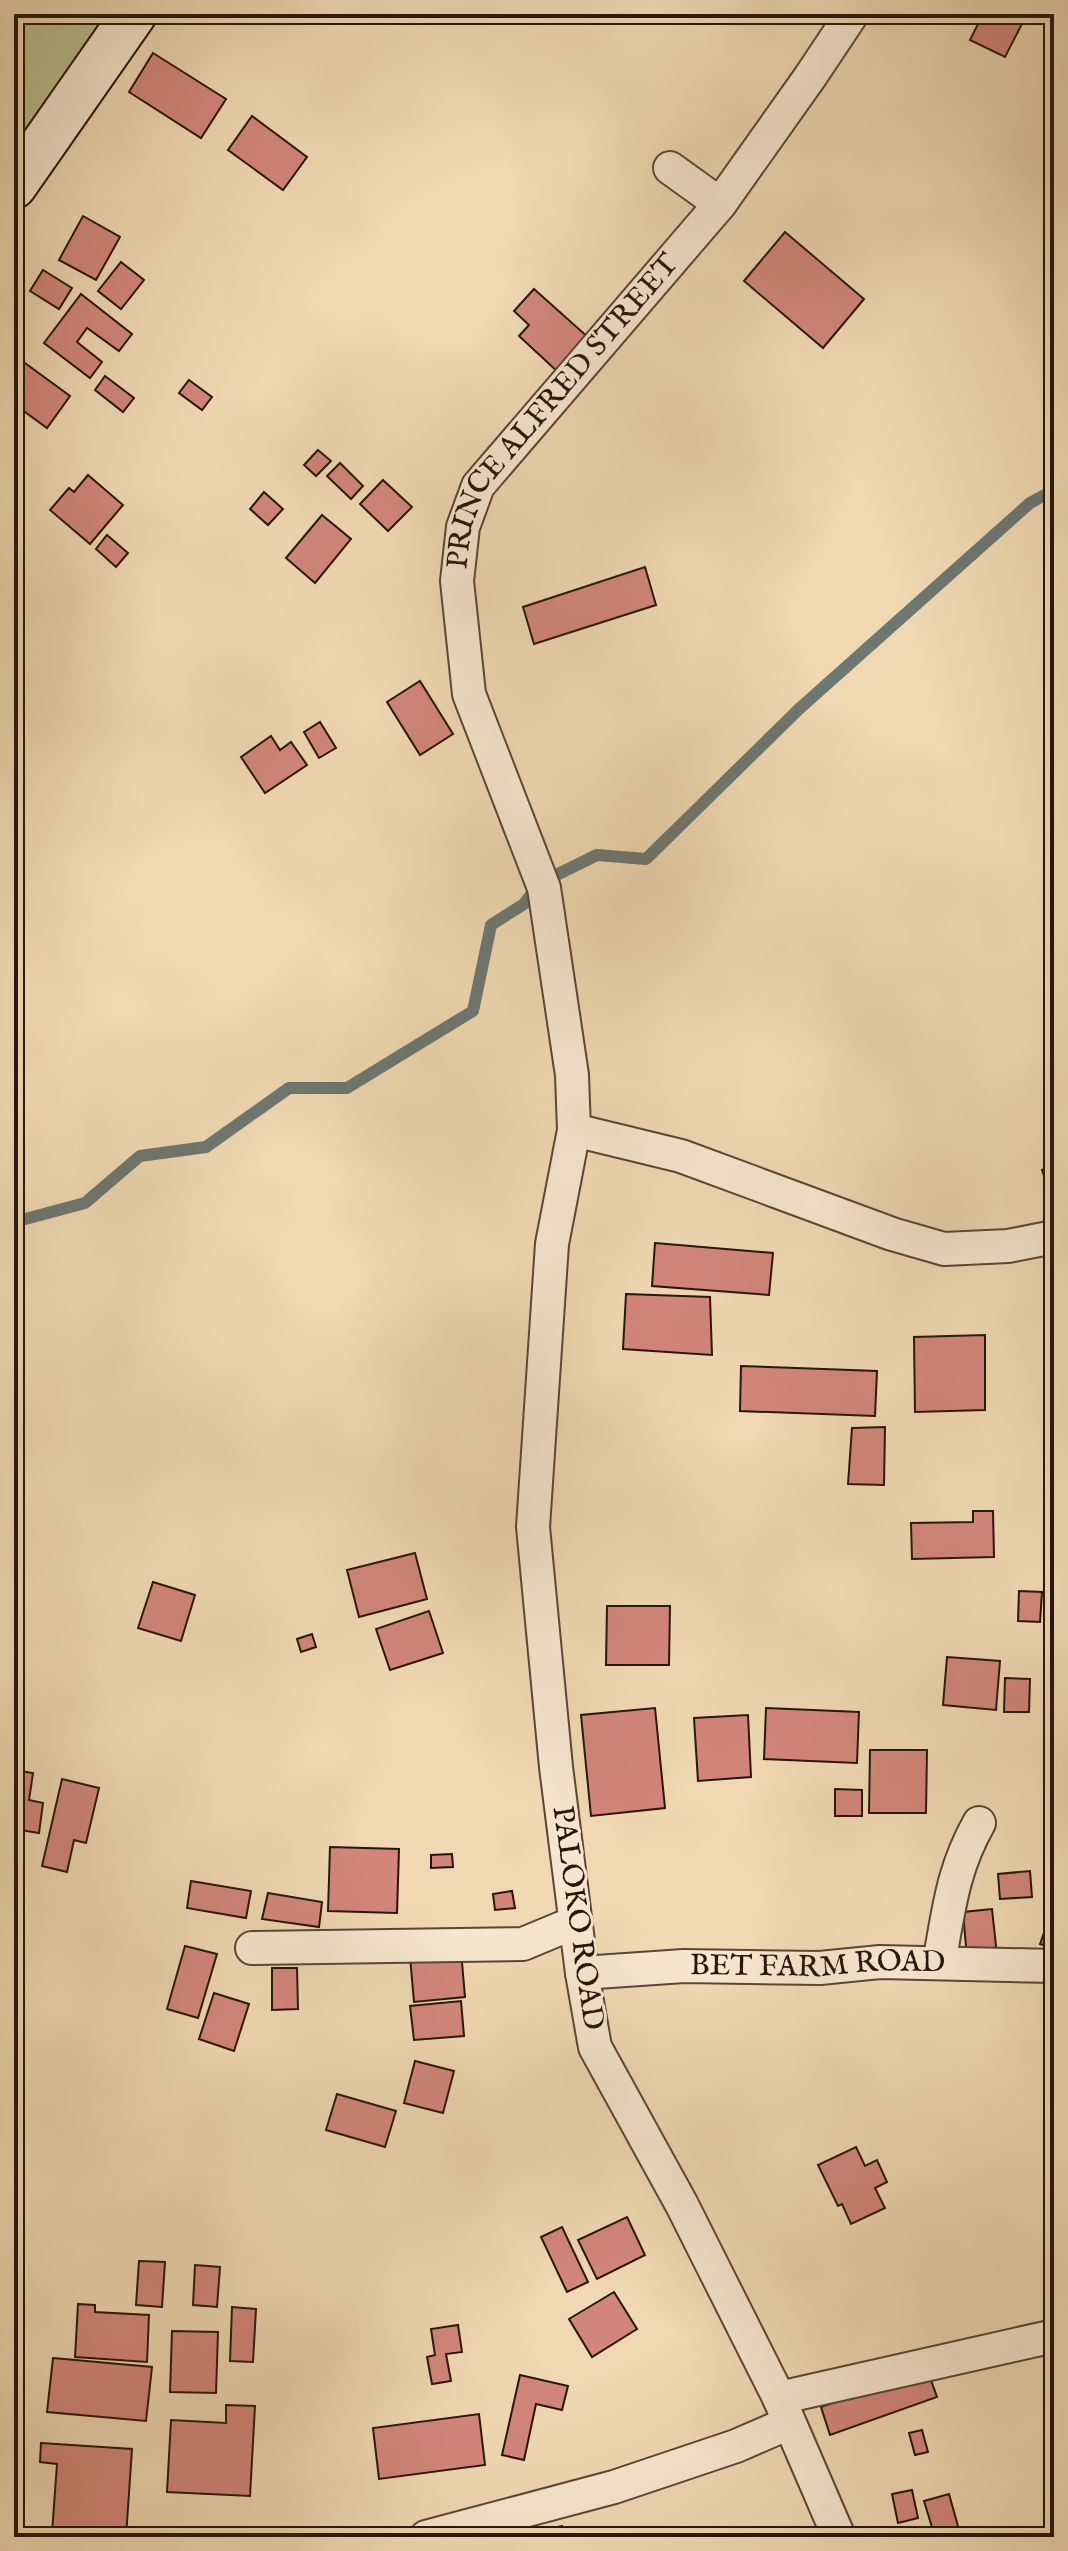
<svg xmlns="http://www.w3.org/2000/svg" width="1068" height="2551" font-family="'IM FELL English',serif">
  <rect width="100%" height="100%" fill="#efd8b2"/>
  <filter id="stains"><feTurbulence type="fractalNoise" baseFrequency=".0025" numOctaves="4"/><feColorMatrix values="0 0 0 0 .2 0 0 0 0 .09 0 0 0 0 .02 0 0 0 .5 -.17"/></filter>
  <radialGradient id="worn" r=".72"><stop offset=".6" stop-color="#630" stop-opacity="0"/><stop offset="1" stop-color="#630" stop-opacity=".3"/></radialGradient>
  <polygon fill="#b9bf8d" stroke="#706a4d" stroke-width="2" points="14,14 137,14 14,185"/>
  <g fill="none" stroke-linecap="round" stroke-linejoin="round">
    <polyline stroke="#6e7771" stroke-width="12" points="14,1222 85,1203 140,1156 206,1147 289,1088 347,1088 473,1011 491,925 524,904 540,883 597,855 646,859 799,709 1030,503 1054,490"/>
  </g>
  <g fill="#d2867a" stroke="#28160d" stroke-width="2">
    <polygon points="983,14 1027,14 1005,57 970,40"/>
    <polygon points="153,53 226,99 201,138 129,92"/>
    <polygon points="252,116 307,157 283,190 228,150"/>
    <polygon points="83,216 120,237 96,280 59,260"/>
    <polygon points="785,232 864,299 823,348 744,281"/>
    <polygon points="121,262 144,280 121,309 98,291"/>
    <polygon points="43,270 72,288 59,309 30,291"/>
    <polygon points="534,289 590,339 559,373 519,336 529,325 514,311"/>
    <polygon points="81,294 132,334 119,351 87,328 77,342 102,362 90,378 44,343"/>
    <polygon points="14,355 70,396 47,428 14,404"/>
    <polygon points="105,376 134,398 123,412 95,390"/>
    <polygon points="189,380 212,397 202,410 179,393"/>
    <polygon points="318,450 331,461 316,476 304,465"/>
    <polygon points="340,463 363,486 351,499 327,476"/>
    <polygon points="88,475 123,505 90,544 50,510 69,488 74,492"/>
    <polygon points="383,480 412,507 388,531 360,504"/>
    <polygon points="264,492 283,509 268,525 250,509"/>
    <polygon points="322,515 351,539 315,583 286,558"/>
    <polygon points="107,535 128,553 116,567 96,549"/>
    <polygon points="645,567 656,605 534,644 523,607"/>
    <polygon points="420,681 453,734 420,755 387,702"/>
    <polygon points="320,722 336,748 319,758 304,732"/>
    <polygon points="271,736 280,750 291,742 307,765 265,793 241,757"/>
    <polygon points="14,862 24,874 14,882"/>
    <polygon points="1054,1166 1054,1200 1052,1200 1042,1170"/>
    <polygon points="655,1243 773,1253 769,1295 652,1286"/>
    <polygon points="626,1294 710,1297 712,1355 623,1349"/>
    <polygon points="985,1335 985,1410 915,1412 914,1337"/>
    <polygon points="1047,1349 1054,1349 1054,1406 1051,1406"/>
    <polygon points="741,1366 877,1371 875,1416 740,1411"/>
    <polygon points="885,1427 884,1485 848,1484 852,1428"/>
    <polygon points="973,1511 993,1511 994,1557 912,1559 911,1523 973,1522"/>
    <polygon points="415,1553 427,1599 359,1617 347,1570"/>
    <polygon points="153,1582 195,1595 181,1641 138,1628"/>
    <polygon points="1019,1591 1042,1592 1040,1622 1018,1621"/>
    <polygon points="607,1606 670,1606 669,1665 606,1665"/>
    <polygon points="429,1611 443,1653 390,1670 376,1629"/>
    <polygon points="312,1634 316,1647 301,1652 297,1639"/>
    <polygon points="947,1657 1000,1661 996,1710 943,1705"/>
    <polygon points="1005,1678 1030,1679 1029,1712 1004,1712"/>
    <polygon points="655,1708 665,1808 591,1816 581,1715"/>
    <polygon points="766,1708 859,1712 857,1763 764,1759"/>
    <polygon points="748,1715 751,1777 698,1781 694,1718"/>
    <polygon points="870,1750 927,1750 926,1813 869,1813"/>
    <polygon points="14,1770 33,1773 29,1800 43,1803 39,1833 14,1829"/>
    <polygon points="62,1779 99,1788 86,1843 74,1840 67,1872 42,1866"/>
    <polygon points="835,1789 862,1790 862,1816 835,1816"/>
    <polygon points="330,1847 399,1849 397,1913 328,1911"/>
    <polygon points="452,1854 453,1867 431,1868 431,1855"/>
    <polygon points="1030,1871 1032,1897 1000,1899 998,1874"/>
    <polygon points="191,1881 251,1891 246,1918 187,1908"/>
    <polygon points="512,1891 515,1908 495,1910 493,1894"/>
    <polygon points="268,1893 322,1902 319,1927 262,1919"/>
    <polygon points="1054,1905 1054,1948 1040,1944"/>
    <polygon points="992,1909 997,1955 967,1958 963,1912"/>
    <polygon points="185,1946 217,1954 198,2018 167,2009"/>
    <polygon points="461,1951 465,1997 414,2002 410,1957"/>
    <polygon points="272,1968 297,1968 298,2009 272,2010"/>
    <polygon points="214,1993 249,2004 234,2051 199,2039"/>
    <polygon points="461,2001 464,2036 414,2040 410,2006"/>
    <polygon points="415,2061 454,2071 443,2113 404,2103"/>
    <polygon points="337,2094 396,2111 385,2147 326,2130"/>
    <polygon points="856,2147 865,2166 877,2160 887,2182 875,2188 885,2208 851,2224 842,2204 838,2206 818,2165"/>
    <polygon points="627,2217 645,2255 597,2279 578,2240"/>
    <polygon points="562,2227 588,2282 567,2292 541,2237"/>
    <polygon points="139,2261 165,2262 162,2307 136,2305"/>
    <polygon points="195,2265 220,2267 217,2307 193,2305"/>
    <polygon points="614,2292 637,2329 592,2357 569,2319"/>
    <polygon points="14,2303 17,2303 16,2330 14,2330"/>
    <polygon points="78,2304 95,2305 95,2312 149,2315 147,2362 75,2357"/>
    <polygon points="232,2307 256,2309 253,2362 230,2361"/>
    <polygon points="458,2325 462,2352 446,2354 451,2381 432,2384 427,2357 435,2355 431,2329"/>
    <polygon points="172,2331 218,2332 216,2393 170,2392"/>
    <polygon points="53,2358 152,2367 146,2421 47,2412"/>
    <polygon points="927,2369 937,2397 830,2435 821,2407"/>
    <polygon points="520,2375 568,2386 562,2410 536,2404 524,2460 502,2455"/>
    <polygon points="226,2405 255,2406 250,2496 167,2492 171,2420 226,2423"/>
    <polygon points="479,2414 485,2465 379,2479 373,2428"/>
    <polygon points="922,2430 928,2452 915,2455 909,2433"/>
    <polygon points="41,2443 132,2449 126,2537 52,2533 57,2464 40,2462"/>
    <polygon points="912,2490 918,2518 898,2523 892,2494"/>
    <polygon points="949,2494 961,2537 935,2537 924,2501"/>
    <polygon points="562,2526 565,2537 520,2537"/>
  </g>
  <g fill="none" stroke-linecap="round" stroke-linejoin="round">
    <defs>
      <g id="street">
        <polyline points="670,168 720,204"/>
        <polyline points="574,1130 681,1156 892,1234 944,1249 1008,1246 1054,1237"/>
        <polyline points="252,1948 523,1944 576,1922"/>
        <path d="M939 1963C949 1910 952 1871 979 1823"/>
        <path id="s1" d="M582 1973 684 1966 820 1968 880 1962 1054 1966"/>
        <polyline points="779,2398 1054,2336"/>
        <polyline points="426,2537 614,2487 736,2446 789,2423"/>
        <path id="s2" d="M839 2537 779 2398 682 2205 595 2047 582 1973 556 1767 533 1527 552 1244 574 1130 572 1075 544 888 469 694 457 581 463 527 478 486 720 204 810 77 852 14"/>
      </g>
      <polyline id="secondary" points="14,186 134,14"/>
    </defs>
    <use href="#street" stroke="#5a4636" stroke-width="36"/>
    <use href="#secondary" stroke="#28160d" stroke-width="48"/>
    <use href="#street" stroke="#f5e6cd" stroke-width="32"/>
    <use href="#secondary" stroke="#f5e6cd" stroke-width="44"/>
  </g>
  <g text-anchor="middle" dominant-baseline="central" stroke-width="6" stroke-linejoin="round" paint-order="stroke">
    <g font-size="30" fill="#28160d" stroke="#f5e6cd">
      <text stroke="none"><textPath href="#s2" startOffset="2242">PRINCE ALFRED STREET</textPath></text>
      <text transform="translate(577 1918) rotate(82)">PALOKO ROAD</text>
      <text stroke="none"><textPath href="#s1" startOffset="236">BET FARM ROAD</textPath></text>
    </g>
  </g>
  <rect width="1068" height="2551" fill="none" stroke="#efd8b2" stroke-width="48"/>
  <rect x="16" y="16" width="1036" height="2519" fill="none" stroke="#28160d" stroke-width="4"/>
  <rect x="24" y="24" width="1020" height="2503" fill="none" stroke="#28160d" stroke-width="2"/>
  <rect width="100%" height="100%" filter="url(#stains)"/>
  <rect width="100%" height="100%" fill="url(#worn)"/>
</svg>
